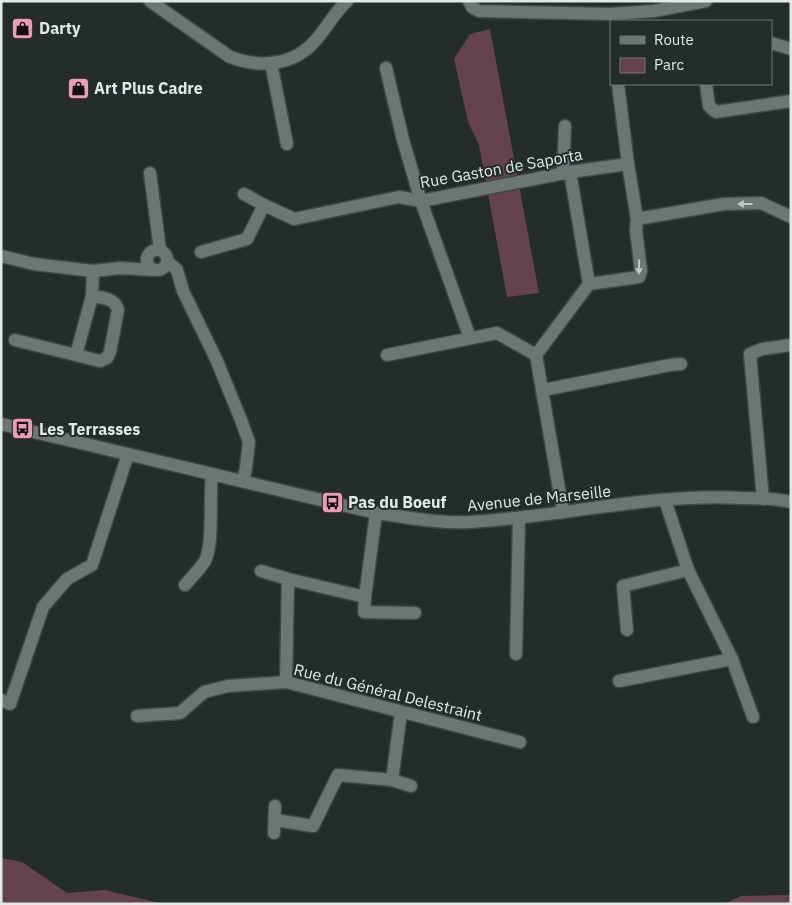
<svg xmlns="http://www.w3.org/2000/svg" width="792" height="905" font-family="'IBM Plex Sans',sans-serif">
  <rect width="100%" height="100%" fill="#242c2c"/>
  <g fill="#64434d">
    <polygon points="490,29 539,293 507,297 479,145 468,122 454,59 470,34"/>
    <polygon points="1,858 22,862 67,893 105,890 164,904 1,904"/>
    <polygon points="791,895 791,904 724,904 741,896"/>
  </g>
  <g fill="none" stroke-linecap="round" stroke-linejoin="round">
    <defs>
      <g id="street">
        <path d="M150 1 230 57C260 68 293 66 315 41 327 28 334 13 347 1"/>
        <polyline points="469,1 472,7 479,11 610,14 654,11 706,1"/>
        <polyline points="771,43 791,49"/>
        <polyline points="271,63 287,144"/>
        <polyline points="386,68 403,140 421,201 470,338"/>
        <polyline points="706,84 709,106 716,112 791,101"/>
        <polyline points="150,173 160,250"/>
        <polyline points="563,174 565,126"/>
        <polyline points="244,194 264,205"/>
        <polyline points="637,219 724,204 761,203 791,217"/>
        <circle cx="157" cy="260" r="10"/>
        <polyline points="201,252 247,239 264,205 294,219 399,197 421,201 570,172 628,164"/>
        <polyline points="1,256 34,264 93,271 120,268 153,270"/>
        <polyline points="167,261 177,270 183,291 217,361 241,420 249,442 246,468 243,481"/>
        <polyline points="589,284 639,277 641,271 636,230 637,219 628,164 618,84"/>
        <polyline points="92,296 93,271"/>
        <path d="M15 340 100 361 107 358 110 352 118 310C115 298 103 298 92 296L76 355"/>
        <polyline points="387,355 497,333 536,355 589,284 570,172"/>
        <polyline points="536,355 563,512"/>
        <polyline points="543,390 670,365 681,364"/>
        <polyline points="763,499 750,354 762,349 791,345"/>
        <polyline points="665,500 688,570 732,659 753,717"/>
        <polyline points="261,571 288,579"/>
        <path d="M185 585C191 578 200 569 205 561 214 543 209 497 212 474"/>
        <polyline points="365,597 364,612 415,613"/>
        <polyline points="627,630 623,586 688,570"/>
        <polyline points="516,654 519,518"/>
        <polyline points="619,681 732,659"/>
        <polyline points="286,682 288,579 365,597 376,513"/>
        <polyline points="1,700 10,704 43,607 67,579 92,565 128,454"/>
        <polyline points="137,716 180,713 204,692 228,686 286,682 520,742"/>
        <polyline points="392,780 411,786"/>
        <polyline points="275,820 313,826 338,775 392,780 401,712"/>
        <polyline points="274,833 275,806"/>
      </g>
      <path id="secondary" d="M1 424 376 513C407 517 439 524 470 522 561 517 651 493 742 498 758 498 775 498 791 502"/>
    </defs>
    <use href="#street" stroke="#404847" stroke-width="15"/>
    <use href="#secondary" stroke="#404847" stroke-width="15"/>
    <use href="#street" stroke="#6c7675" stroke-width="12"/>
    <use href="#secondary" stroke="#6c7675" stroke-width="12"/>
  </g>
  <defs><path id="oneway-solid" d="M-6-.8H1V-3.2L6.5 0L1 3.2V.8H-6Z" transform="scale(1.25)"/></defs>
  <g fill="#bfc6c5">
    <use href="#oneway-solid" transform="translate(745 204) rotate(180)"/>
    <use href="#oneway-solid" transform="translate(639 267) rotate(91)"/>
  </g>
  <defs>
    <symbol id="shop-square" viewBox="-11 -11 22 22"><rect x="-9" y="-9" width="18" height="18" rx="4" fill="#f09ab5" stroke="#242c2c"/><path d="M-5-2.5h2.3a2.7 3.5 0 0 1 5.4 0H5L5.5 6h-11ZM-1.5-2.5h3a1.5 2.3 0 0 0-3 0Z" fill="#111"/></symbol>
    <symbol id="bus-square" viewBox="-11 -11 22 22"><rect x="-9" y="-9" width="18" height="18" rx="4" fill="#f09ab5" stroke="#242c2c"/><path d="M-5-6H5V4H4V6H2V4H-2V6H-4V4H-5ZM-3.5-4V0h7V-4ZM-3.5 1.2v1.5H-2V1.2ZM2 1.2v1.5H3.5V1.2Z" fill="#111"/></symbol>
  </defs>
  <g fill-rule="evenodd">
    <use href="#shop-square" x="10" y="16" width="25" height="25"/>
    <use href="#shop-square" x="66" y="76" width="25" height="25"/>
    <use href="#bus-square" x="10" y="416" width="25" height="25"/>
    <use href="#bus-square" x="320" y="490" width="25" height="25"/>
  </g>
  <g text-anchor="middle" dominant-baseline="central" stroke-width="4" stroke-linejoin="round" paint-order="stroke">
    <g font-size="16" font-weight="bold" fill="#e2e8e7" stroke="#242c2c" text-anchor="start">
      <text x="39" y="28">Darty</text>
      <text x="94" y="88">Art Plus Cadre</text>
      <text x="39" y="429">Les Terrasses</text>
      <text x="348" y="502">Pas du Boeuf</text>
    </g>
    <g font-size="16" fill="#e2e8e7" stroke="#242c2c">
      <text transform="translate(501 168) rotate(-10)">Rue Gaston de Saporta</text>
      <text transform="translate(539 498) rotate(-6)">Avenue de Marseille</text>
      <text transform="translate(388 692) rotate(14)">Rue du Général Delestraint</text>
    </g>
  </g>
  <rect width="792" height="905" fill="none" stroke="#e2e8e7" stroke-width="5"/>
  <rect x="610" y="20" width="162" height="65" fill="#242c2c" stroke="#707777"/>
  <rect x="620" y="36" width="25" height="8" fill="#6c7675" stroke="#707777"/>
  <text x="654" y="45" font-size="15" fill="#e2e8e7">Route</text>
  <rect x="620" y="58" width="25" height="15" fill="#64434d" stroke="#707777"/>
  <text x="654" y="70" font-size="15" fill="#e2e8e7">Parc</text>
</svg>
